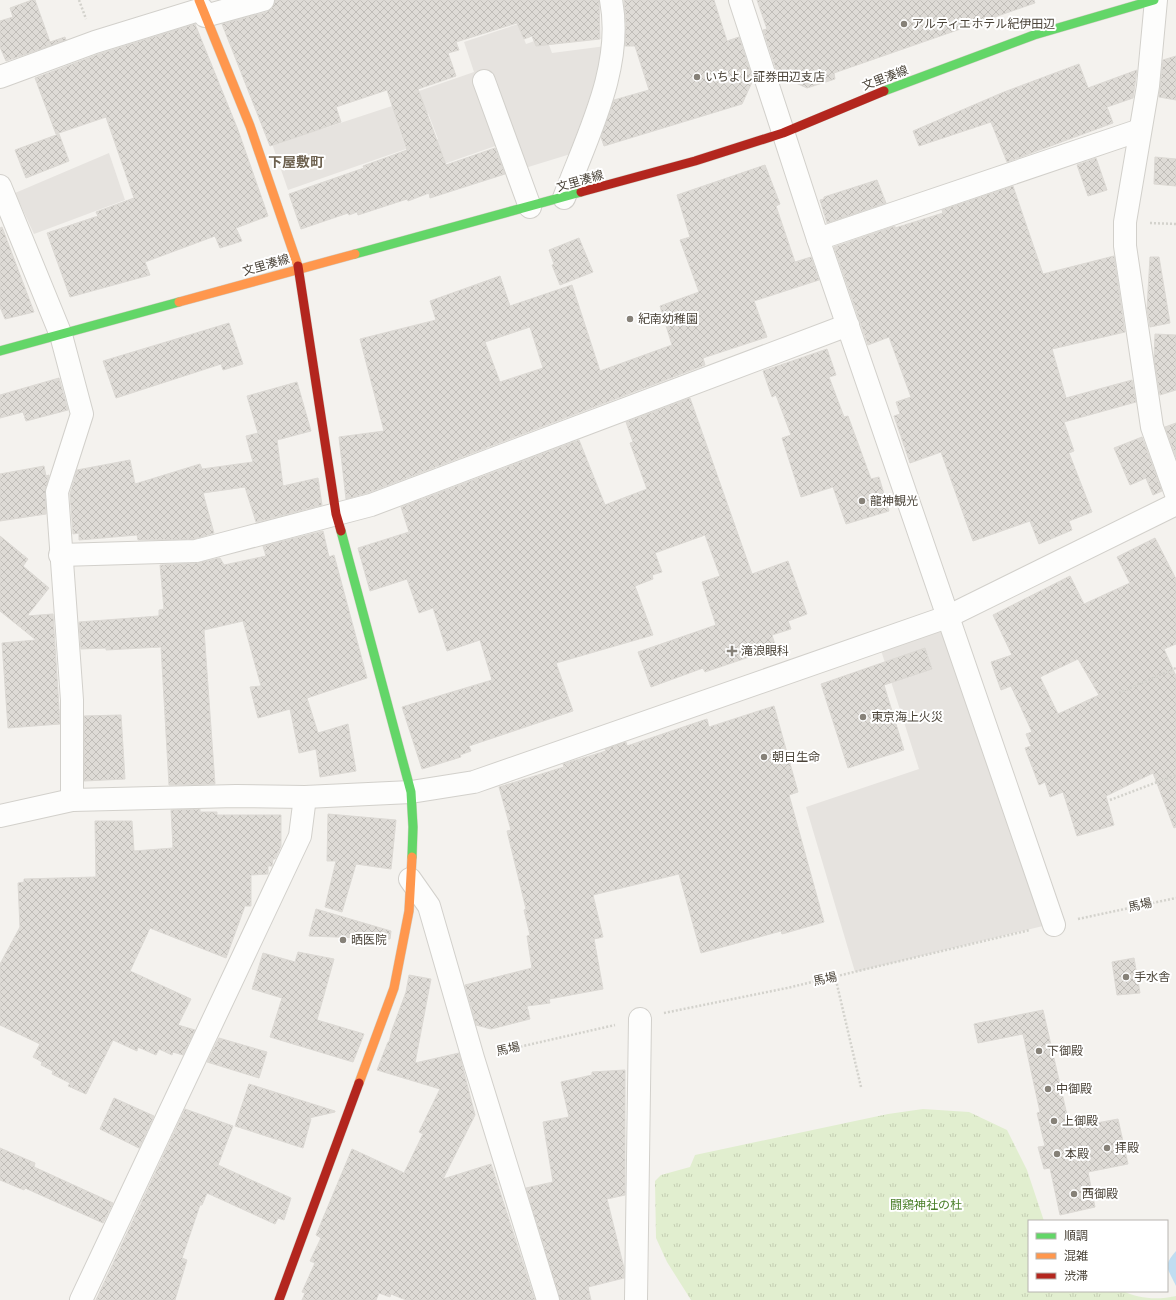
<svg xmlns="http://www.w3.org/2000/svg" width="1176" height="1300" font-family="Jost,'Noto Sans JP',sans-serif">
  <defs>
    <pattern id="grass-tufts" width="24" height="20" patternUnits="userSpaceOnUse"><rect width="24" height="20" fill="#e1eecf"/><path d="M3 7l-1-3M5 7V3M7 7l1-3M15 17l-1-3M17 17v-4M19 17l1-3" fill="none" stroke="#c3cdb2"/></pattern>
    <pattern id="building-cross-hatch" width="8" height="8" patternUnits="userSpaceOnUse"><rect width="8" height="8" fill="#dedbd6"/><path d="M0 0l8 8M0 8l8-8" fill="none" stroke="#c0bdb8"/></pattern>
  </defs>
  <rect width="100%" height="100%" fill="#f4f2ee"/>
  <path fill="url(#grass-tufts)" d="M923 1109 969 1112 1007 1130 1027 1170 1044 1221H1029V1291H1123C1139 1299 1158 1300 1176 1296V1300H691L667 1262 656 1238 655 1181 661 1175 690 1167 695 1155 888 1114Z"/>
  <g fill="#e6e3df">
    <polygon points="518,24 526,44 546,37 552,53 606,46 577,152 525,168 501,144 421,172 413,149 438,139 428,113 398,125 406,149 288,190 260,109 322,129 392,106 390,101 474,72 464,42"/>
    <polygon points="109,153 125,200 34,234 15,193"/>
    <polygon points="947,617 1043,926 855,972 806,807 919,769 878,641"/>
  </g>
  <path fill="#c0ddf1" d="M1176 1251V1286C1168 1268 1162 1267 1176 1251Z"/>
  <g fill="url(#building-cross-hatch)" stroke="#dcd9d4" fill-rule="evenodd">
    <polygon points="32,0 35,0 50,42 65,37 66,40 6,61 0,47 0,21 13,17 10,8"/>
    <polygon points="275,0 599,0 600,39 536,46 532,36 524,39 517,23 456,42 459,50 448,53 456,76 418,89 446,165 495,148 505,174 430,198 429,193 408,201 407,199 358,215 357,212 349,215 348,213 301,229 289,194 364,168 363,166 407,150 387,90 336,107 341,122 270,146 222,24 267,12 272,8"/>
    <polygon points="624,0 714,0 727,41 739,37 753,80 742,104 604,146 601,137 614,100 649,90 635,46 625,46 626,24"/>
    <polygon points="757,0 1034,0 1035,3 834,73 835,79 807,88 778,75 763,30 767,29"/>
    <polygon points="195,24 238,130 268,216 236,228 242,241 220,248 215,236 145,262 150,275 70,297 47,233 98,216 96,212 134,198 106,117 56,134 35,78 99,54"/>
    <polygon points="1176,56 1176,100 1159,97 1163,60"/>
    <polygon points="1079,64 1088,88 1137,70 1133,98 1107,107 1113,123 1007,162 991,122 919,146 913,131 1004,92"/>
    <polygon points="59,134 69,161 26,178 15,150"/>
    <polygon points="1155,157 1176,159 1176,186 1154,184"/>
    <polygon points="1096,158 1107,190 1088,196 1077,165"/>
    <path d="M765 165 780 204 776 206 795 262 811 257 819 280 754 301 767 337 703 358 705 365 367 493 346 499 339 437 384 431 360 339 436 320 430 301 500 276 510 306 572 285 600 371 672 345 660 306 699 292 680 240 690 237 677 195ZM530 327 543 368 500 382 485 342Z"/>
    <polygon points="877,180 886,203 827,223 820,200 824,199 824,197"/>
    <polygon points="1013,186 1043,274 1114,256 1125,332 1052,349 1066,398 1132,380 1136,402 1064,422 1074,451 1069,453 1092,512 1069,521 1072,530 1039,544 1030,521 973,541 941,452 910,463 894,416 900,414 896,402 911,397 889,337 868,345 834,247 895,226 895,228 943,213 942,210"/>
    <polygon points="2,227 34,312 5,319 0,307 0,228"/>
    <polygon points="579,238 593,272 560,285 552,265 554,264 549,250"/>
    <polygon points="1150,257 1159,257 1170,323 1150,327 1147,309"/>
    <polygon points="229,323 243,364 223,370 221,364 116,398 103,361"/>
    <polygon points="1155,334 1176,335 1176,390 1160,395 1154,359"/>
    <polygon points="827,349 836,375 829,377 844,417 848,416 871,479 879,477 889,511 846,524 833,487 801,497 782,438 791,435 776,395 772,397 763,371"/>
    <polygon points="59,378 68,410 26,421 23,412 0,418 0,395"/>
    <polygon points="297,382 311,431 277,440 283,486 318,478 322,505 256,522 245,487 203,493 214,533 194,539 138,540 137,535 79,540 79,533 73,534 70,494 77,470 130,460 135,484 200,464 202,469 253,462 246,436 258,433 247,396"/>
    <polygon points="690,398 752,574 788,561 807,614 788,621 791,629 772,635 776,648 705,672 703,668 651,687 638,652 716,625 702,582 720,576 705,535 655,553 662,572 652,575 653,579 635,586 653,635 556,663 573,711 469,746 471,751 460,755 461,757 422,769 402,707 492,680 480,640 447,651 433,608 419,613 407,579 370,591 358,548 409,532 401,507 579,440 605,505 647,489 630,443 633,442 626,422"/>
    <polygon points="1176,423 1176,457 1165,427"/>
    <polygon points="1142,437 1162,491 1153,495 1146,478 1130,485 1114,448"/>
    <polygon points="44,466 46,476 49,475 45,493 46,514 0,521 0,474"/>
    <polygon points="323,531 329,557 334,555 367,678 307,698 318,733 348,724 356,771 320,777 316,749 299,753 290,709 258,718 250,687 261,686 243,621 204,630 215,784 169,785 161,647 106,650 106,648 81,649 79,622 159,616 159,610 164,609 160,565 197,563 220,558 224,565 266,556 263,546"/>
    <polygon points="0,536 28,559 23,566 49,588 27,616 53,614 60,724 8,728 2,643 36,640 0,611"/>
    <path d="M1155 538 1176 579V644L1164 649 1176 676V827L1174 828 1153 773 1106 796 1114 825 1077 836 1063 792 1050 797 1045 782 1039 785 1025 748 1031 746 1026 734 1032 732 1011 686 1001 690 991 662 1012 655 993 615 1070 576 1084 604 1130 583 1117 557ZM1078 659 1099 695 1058 714 1040 677Z"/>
    <polygon points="925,648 932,669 884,685 904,750 848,768 821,684"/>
    <polygon points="774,706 798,792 789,795 824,922 782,934 781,931 701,953 679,874 593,895 603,937 594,939 603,989 549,999 550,1003 527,1006 530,1019 491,1029 476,1025 465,985 532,968 527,936 530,935 524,910 526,909 507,831 511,830 499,787 564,767 563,764 606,751 605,749 626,742 627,746 707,719 709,727"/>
    <polygon points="121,715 125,779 84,781 84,716"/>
    <polygon points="200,809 200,812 217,812 217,815 281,815 281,846 275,859 273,859 272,866 268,866 268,874 251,875 251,906 245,906 226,958 150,928 130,971 191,999 178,1025 195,1030 183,1055 173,1052 172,1055 159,1049 156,1055 138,1047 137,1051 113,1040 86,1094 68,1086 70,1083 52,1074 53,1071 41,1065 42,1062 33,1057 40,1044 0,1025 0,964 20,927 18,883 24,882 24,879 96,877 95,821 132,821 134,851 173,848 171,810"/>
    <polygon points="328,814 396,820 391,869 356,864 342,912 325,907 336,861 327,861"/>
    <polygon points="316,909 391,931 390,939 309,936"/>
    <polygon points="298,952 334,959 317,1020 364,1034 353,1062 270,1037 282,998 252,989 263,953 295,962"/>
    <polygon points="1134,958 1140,993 1117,995 1112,962"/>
    <polygon points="409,975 431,979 415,1063 459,1053 475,1115 443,1179 491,1164 535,1300 406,1300 391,1294 390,1297 379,1293 376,1300 302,1300 305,1293 302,1292 315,1263 310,1261 321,1238 316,1235 352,1149 404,1173 423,1134 419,1132 440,1089 377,1070 388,1042 389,1042 392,1030 406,992"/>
    <polygon points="1043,1010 1070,1128 1118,1119 1128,1164 1088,1172 1095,1207 1060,1215 1050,1168 1044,1169 1038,1147 1045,1146 1037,1113 1040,1112 1023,1034 978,1043 974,1024"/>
    <polygon points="219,1038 267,1052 259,1078 207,1062"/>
    <polygon points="625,1070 625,1195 607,1199 624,1268 624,1278 588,1287 591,1300 560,1300 526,1188 553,1182 543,1122 569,1117 561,1082 592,1075 592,1072"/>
    <polygon points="249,1084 335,1111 335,1112 309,1118 311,1119 303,1148 235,1126"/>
    <polygon points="114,1098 154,1116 139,1148 100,1129"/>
    <polygon points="185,1109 233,1126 218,1165 291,1198 284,1220 278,1218 275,1224 207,1193 202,1205 200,1205 182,1258 187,1260 175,1300 96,1300"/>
    <polygon points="0,1148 35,1163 34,1167 113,1203 103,1223 25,1188 24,1190 0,1180"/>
  </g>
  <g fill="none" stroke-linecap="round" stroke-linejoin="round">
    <defs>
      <g id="street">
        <polyline points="740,0 818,239 1054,925"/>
        <polyline points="1156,0 1148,86 1125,222 1125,246 1152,427 1176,494"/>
        <polyline points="205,16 263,0"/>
        <polyline points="0,77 95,42 202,9"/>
        <polyline points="484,81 530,207"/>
        <polyline points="0,186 61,335 82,414 57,492 72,700 72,800"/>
        <path d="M564 198C587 136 624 67 611 0"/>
        <polyline points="818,239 1140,130"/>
        <polyline points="60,555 196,551 371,505 848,325"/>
        <polyline points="0,816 72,800 236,796 305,797 411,792 474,782 947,617 1176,504"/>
        <polyline points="410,879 429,906 473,1058 548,1300"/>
        <polyline points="81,1300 300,836 305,797"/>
        <polyline points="636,1300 640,1019"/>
      </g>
      <g id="fast">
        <polyline points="884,91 1034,35 1154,0"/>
        <polyline points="355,254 581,192"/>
        <polyline points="0,351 179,302"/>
        <polyline points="341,531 411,792 413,827 412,857"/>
      </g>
      <g id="slow">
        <polyline points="199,0 250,126 298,266"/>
        <polyline points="179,302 355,254"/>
        <polyline points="359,1083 394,988 409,911 412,857"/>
      </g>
      <g id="jam">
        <polyline points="581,192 695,161 783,133 884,91"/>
        <polyline points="298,266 336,514 341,531"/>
        <polyline points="279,1300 359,1083"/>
      </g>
    </defs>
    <use href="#street" stroke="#d2d0cb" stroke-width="24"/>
    <use href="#fast" stroke="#d3cfc5" stroke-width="10"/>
    <use href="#slow" stroke="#d3cfc5" stroke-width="10"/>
    <use href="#jam" stroke="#d3cfc5" stroke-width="10"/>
    <g stroke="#d3d2cc" stroke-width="2.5" stroke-dasharray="2 2" stroke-linecap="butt">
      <polyline points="79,0 86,19"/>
      <polyline points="1150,223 1176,224"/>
      <polyline points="1119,693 1176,668"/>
      <polyline points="1110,800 1176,775"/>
      <polyline points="1078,919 1176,898"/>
      <polyline points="835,976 861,1087"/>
      <polyline points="664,1013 787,988 1030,930"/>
      <polyline points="497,1052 615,1025"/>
    </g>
    <use href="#street" stroke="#fdfdfc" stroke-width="22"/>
    <use href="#fast" stroke="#63d668" stroke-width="9"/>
    <use href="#slow" stroke="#ff974d" stroke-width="9"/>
    <use href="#jam" stroke="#b3261e" stroke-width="9"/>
  </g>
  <g fill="#868178" stroke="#fff" stroke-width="1.5">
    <circle cx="904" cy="24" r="4"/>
    <circle cx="697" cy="77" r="4"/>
    <circle cx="630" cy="319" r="4"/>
    <circle cx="862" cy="501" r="4"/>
    <path d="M730 645h4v4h4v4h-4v4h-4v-4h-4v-4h4z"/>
    <circle cx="863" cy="717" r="4"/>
    <circle cx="764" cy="757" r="4"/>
    <circle cx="343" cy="940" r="4"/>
    <circle cx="1126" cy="977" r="4"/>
    <circle cx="1039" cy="1051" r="4"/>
    <circle cx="1048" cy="1089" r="4"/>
    <circle cx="1054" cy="1121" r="4"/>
    <circle cx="1107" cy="1148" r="4"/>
    <circle cx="1057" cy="1154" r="4"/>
    <circle cx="1074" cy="1194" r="4"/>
  </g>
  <g text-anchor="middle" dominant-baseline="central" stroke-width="4" stroke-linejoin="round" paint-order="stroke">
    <g font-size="12" fill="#4b4439" stroke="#fff" text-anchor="start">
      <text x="912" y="24">アルティエホテル紀伊田辺</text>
      <text x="705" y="77">いちよし証券田辺支店</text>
      <text x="638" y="319">紀南幼稚園</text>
      <text x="870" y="501">龍神観光</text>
      <text x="741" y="651">滝浪眼科</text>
      <text x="871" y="717">東京海上火災</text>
      <text x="772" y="757">朝日生命</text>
      <text x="351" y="940">晒医院</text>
      <text x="1134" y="977">手水舎</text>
      <text x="1047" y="1051">下御殿</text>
      <text x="1056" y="1089">中御殿</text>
      <text x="1062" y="1121">上御殿</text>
      <text x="1115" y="1148">拝殿</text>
      <text x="1065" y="1154">本殿</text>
      <text x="1082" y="1194">西御殿</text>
    </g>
    <g font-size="12" fill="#4b4439" stroke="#fff">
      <text transform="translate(885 78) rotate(-21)">文里湊線</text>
      <text transform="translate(580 181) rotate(-16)">文里湊線</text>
      <text transform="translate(266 265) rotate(-16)">文里湊線</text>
      <text transform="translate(1140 905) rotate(-13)">馬場</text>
      <text transform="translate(825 979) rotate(-13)">馬場</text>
      <text transform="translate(508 1049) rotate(-13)">馬場</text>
    </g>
    <g font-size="12" fill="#4a7f2a" stroke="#fff">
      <text x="926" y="1205">闘鶏神社の杜</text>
    </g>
    <g font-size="14" font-weight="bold" fill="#6e6250" stroke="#fff">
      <text x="296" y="162">下屋敷町</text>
    </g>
  </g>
  <rect x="1028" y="1220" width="140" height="72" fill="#ffffff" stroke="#b7b4b0"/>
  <rect x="1036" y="1233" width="20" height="6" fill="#63d668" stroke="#b7b4b0"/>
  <text x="1064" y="1240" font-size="12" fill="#4b4439">順調</text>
  <rect x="1036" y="1253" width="20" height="6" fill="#ff974d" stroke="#b7b4b0"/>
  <text x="1064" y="1260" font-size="12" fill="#4b4439">混雑</text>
  <rect x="1036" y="1273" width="20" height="6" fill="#b3261e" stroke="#b7b4b0"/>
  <text x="1064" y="1280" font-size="12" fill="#4b4439">渋滞</text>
</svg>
